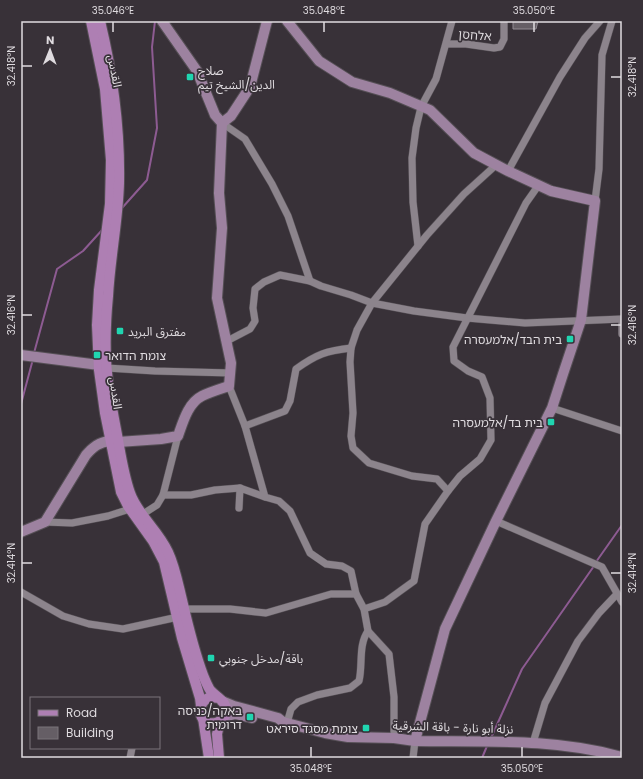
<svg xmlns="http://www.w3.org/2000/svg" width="643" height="779" font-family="Poppins,'Noto Sans Arabic','Noto Sans Hebrew',sans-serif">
  <rect width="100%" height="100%" fill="#383138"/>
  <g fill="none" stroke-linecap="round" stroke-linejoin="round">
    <g stroke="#8d5b92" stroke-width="2">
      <polyline points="122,208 147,180 157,128 152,47 155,21"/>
      <polyline points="34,353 57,269 83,251 103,229"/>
      <polyline points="21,404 33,359"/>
      <polyline points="596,562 622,525"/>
      <polyline points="491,738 522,669 594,566"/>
      <polyline points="482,758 487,746"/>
    </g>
  </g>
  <polygon fill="#655e65" stroke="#928b93" points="513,21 538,21 536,29 513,29"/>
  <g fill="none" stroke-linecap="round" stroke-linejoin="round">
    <defs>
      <g id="street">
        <polyline points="447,44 466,44 494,48 500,47 504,39 504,21"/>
        <polyline points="222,123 245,139 272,184 288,216 310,281 321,286 351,295 372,303 414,311 467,318 525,323 622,319"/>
        <polyline points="508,171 560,77 585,38 600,21"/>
        <polyline points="595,201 599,169 602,55 612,21"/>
        <polyline points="418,246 413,202 412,158 416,128 421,107 436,79 452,21"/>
        <polyline points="622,319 622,334"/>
        <polyline points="227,341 250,329 255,321 253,308 255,289 264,282 280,275 310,281"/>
        <polyline points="107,368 155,371 231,373"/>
        <polyline points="229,386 245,426 265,497 279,501 290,511 310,553 326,564 342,566 351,571 356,594 364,609 368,631 389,654 394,697 394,738"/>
        <polyline points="552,408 622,431"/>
        <path d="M245 426 285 411 290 401 296 369C317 354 326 351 351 348"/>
        <polyline points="448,491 437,479 412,476 369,463 353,448 351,436 353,413 350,362 351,348 357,330 372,303 427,235 464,194 496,165"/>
        <polyline points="163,495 191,495 215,490 240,488"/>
        <polyline points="239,508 240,488 265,497"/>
        <polyline points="143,514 157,505 163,495 178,436"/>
        <polyline points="496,521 602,567 622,602"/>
        <polyline points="45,522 72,523 108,516 130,509"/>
        <polyline points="21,592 63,616 89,624 123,629 178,617"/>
        <polyline points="184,609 230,609 266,613 331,594 356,594"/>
        <polyline points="364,609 385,602 414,581 425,524 448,491 460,476 480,459 491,440 490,398 482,377 468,371 454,361 453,347 526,203 538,186"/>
        <path d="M287 723 291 709 298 702 317 695 350 688 359 681C363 665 358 645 368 631"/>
        <polyline points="533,743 545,703 578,641 599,613 617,594"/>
        <polyline points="130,758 132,748"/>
        <polyline points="413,758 415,741"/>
      </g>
      <g id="secondary">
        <polyline points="287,21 319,61 352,82 390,93 430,110 474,153 508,171 551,191 595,201 581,320 563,374 552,408 496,521 445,629 415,741"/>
        <polyline points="222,123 231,116 250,87 267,21"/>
        <polyline points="21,355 99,365"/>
        <path d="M118 442 161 439 178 436C183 422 188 403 202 396 210 392 220 389 229 386L231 363 217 298 222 228 219 193 222 123 215 115 197 71 162 21"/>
        <path d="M21 532 45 522 86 455C93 447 99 442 110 441"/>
        <path d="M222 701 234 706 278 718 283 722 325 733 348 737 394 738 415 741C483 742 556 738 622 757"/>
        <polyline points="224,717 235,714 252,718"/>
      </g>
      <g id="primary">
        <polyline points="91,21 105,89 111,160 110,204 99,290 97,325 99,370 105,413 121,492 128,506 153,541 164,562 182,638 200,698 201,706"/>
        <path d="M100 21C113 75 120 128 119 183 118 221 110 258 108 296 106 317 105 338 106 359 107 386 113 413 118 440 121 457 124 476 130 493 137 514 158 530 168 552 175 567 178 584 182 600 188 626 194 651 203 675 205 680 207 685 210 690 216 697 229 702 226 714 224 718 222 721 218 722 201 729 192 705 210 697L219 698"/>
        <polyline points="203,718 209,758"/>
        <polyline points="219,758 217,734 220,721"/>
      </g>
    </defs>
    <use href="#street" stroke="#554f55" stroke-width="8"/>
    <use href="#secondary" stroke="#554f55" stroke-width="12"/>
    <use href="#primary" stroke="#554f55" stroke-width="12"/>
    <use href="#street" stroke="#8c848c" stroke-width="7"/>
    <use href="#secondary" stroke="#9d82a0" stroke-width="10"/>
    <use href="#primary" stroke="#ae7fb3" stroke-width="10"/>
  </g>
  <path fill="none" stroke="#dfdbdf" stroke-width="1.5" d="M113 32V22M324 32V22M534 32V22M22 66H32M611 77H621M22 315H32M611 325H621M22 563H32M611 573H621M311 757V747M522 757V747"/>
  <g fill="#20d5b0" stroke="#383138" stroke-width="1.5">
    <rect x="186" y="73" width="8" height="8" rx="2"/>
    <rect x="116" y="327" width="8" height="8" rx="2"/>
    <rect x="566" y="335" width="8" height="8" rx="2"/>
    <rect x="93" y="351" width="8" height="8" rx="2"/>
    <rect x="547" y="418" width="8" height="8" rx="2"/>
    <rect x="207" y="654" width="8" height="8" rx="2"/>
    <rect x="246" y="713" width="8" height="8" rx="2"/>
    <rect x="362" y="724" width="8" height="8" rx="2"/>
  </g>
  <g text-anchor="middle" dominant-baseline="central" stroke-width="3.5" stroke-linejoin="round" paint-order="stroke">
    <g font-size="12" fill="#dfdbdf" stroke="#383138">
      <text transform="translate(475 35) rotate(4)">אלחסן</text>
      <text transform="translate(115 71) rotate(79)">القدس</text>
      <text transform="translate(116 393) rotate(82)">القدس</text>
      <text transform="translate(453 727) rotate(2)">نزلة أبو نارة - باقة الشرقية</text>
    </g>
    <g font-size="12" fill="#dfdbdf" stroke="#383138" text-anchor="start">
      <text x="198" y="70">صلاح<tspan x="198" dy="14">الدين/الشيخ تيم</tspan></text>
      <text x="128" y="331">مفترق البريد</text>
      <text x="562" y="339" text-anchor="end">בית הבד/אלמעסרה</text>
      <text x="105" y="355">צומת הדואר</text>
      <text x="543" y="422" text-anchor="end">בית בד/אלמעסרה</text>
      <text x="219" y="658">باقة/مدخل جنوبي</text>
      <text x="242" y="710" text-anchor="end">באקה/כניסה<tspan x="242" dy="14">דרומית</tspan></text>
      <text x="358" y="728" text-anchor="end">צומת מסגד סיראט</text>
    </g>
  </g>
  <rect width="643" height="779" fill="none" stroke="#383138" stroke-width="44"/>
  <rect x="30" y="697" width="130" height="52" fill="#383138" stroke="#7b757b"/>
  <rect x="38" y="710" width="20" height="6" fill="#ae7fb3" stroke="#7b757b"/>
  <text x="66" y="717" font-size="12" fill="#dfdbdf">Road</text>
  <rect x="38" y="727" width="20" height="12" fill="#655e65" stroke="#7b757b"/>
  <text x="66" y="737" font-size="12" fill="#dfdbdf">Building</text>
  <g transform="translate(50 50) rotate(1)" stroke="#383138" stroke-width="3" paint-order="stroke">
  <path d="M0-3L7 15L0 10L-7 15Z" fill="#dfdbdf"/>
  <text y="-6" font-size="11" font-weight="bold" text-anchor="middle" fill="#dfdbdf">N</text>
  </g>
  <rect x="22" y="22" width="599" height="735" fill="none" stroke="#dfdbdf" stroke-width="1.5"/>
  <g font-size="10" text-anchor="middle" fill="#dfdbdf">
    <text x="113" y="14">35.046°E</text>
    <text x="324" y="14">35.048°E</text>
    <text x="534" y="14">35.050°E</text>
    <text transform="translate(11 66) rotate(-90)" y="4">32.418°N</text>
    <text transform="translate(632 77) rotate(-90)" y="4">32.418°N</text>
    <text transform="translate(11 315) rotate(-90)" y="4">32.416°N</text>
    <text transform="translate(632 325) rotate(-90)" y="4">32.416°N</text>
    <text transform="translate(11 563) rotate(-90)" y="4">32.414°N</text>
    <text transform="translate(632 573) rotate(-90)" y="4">32.414°N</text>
    <text x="311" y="772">35.048°E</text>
    <text x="522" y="772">35.050°E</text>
  </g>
</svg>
